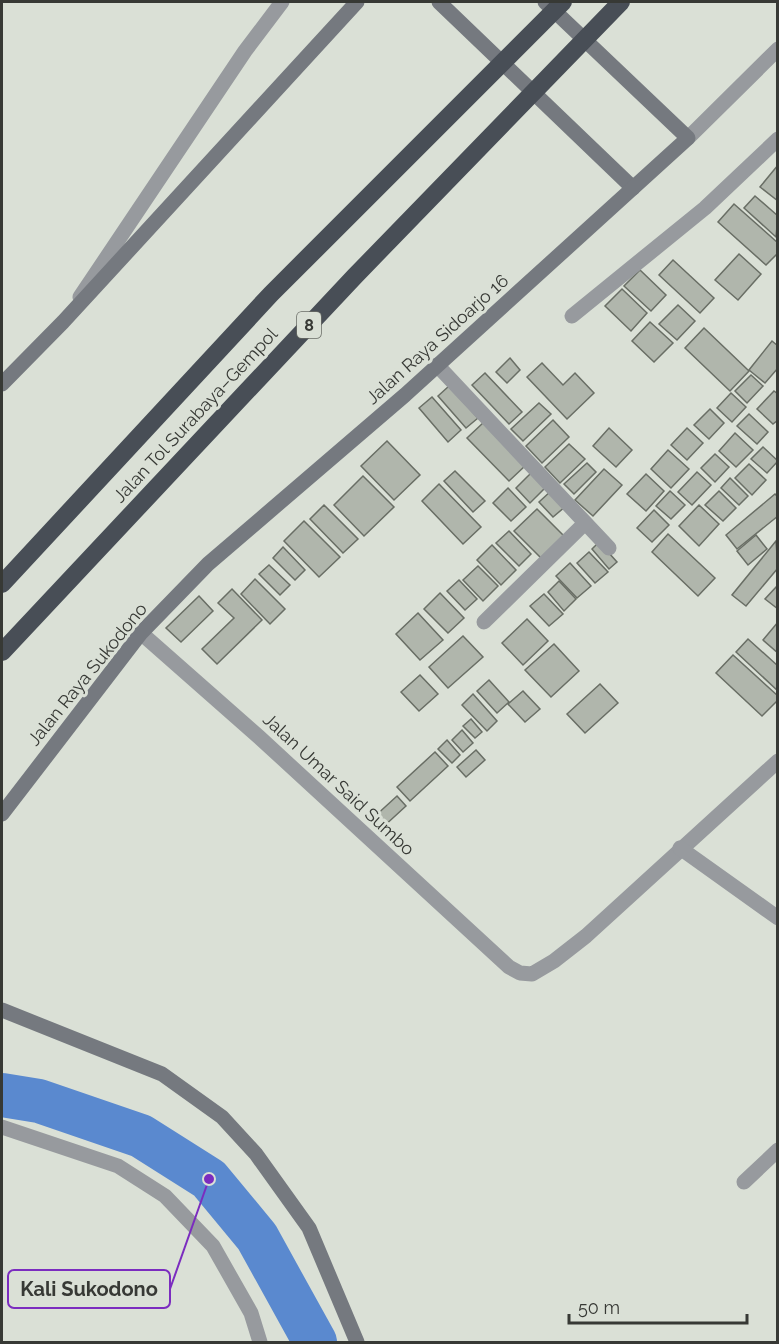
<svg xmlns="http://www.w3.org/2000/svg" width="779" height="1344" font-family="Raleway,sans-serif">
  <rect width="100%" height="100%" fill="#dae0d6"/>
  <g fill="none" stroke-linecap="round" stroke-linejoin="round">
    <polyline stroke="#5a89cf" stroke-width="44" points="2,1095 39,1101 141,1136 209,1179 257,1237 315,1342"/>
  </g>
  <g fill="#b0b6ac" stroke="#696e65" stroke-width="1.5">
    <polygon points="778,165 778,201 760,187"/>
    <polygon points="755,196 778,216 776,237 744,208"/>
    <polygon points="734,204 778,243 778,253 766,265 718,222"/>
    <polygon points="739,254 761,274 738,300 715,280"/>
    <polygon points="673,260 714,298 700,313 659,275"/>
    <polygon points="640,270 666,295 651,311 624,286"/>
    <polygon points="622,289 647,313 631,331 605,306"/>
    <polygon points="678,305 695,321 677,340 659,324"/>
    <polygon points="650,322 673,343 654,362 632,341"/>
    <polygon points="704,328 749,371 730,391 685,348"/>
    <polygon points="772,341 778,346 778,368 765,383 749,370"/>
    <polygon points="510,358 520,370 507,383 496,372"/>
    <polygon points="542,363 563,385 575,373 594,393 567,419 527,377"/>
    <polygon points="485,373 522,412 509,424 472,385"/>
    <polygon points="751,375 763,386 747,403 735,391"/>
    <polygon points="449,386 478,418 466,428 438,396"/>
    <polygon points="774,391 778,394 778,420 773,424 757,409"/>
    <polygon points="731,393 746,407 732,422 717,408"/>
    <polygon points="432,397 461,430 448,442 419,408"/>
    <polygon points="539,403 551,414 523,441 511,429"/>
    <polygon points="710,409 724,423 709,439 694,425"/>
    <polygon points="749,414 768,432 757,444 737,426"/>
    <polygon points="553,420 569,437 542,463 526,446"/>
    <polygon points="484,422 526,465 509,481 467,438"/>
    <polygon points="609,428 632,450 616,467 593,446"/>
    <polygon points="687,428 703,443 687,460 671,445"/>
    <polygon points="735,433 753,450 736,467 719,451"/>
    <polygon points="387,441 420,475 394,500 361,466"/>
    <polygon points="569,444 585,459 560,483 545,467"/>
    <polygon points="763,447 778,461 767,473 751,459"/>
    <polygon points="668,450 689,469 671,488 651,469"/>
    <polygon points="715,454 729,467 715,482 701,468"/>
    <polygon points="587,463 596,472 574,494 564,484"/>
    <polygon points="749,464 766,480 752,495 735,478"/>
    <polygon points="604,469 622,485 593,516 575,500"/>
    <polygon points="455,471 485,501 473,512 444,481"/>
    <polygon points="532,472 546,487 530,503 516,488"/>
    <polygon points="697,472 711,485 692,505 678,492"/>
    <polygon points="646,474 664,491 646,511 627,494"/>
    <polygon points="363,476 394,507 364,536 334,505"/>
    <polygon points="730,478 748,496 739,505 721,488"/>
    <polygon points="439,484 481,527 463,544 422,501"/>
    <polygon points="508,488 526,507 511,521 493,503"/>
    <polygon points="551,491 566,506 553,517 539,502"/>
    <polygon points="670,491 685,505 671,519 656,506"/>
    <polygon points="719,491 736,508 723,521 705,505"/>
    <polygon points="775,494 778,497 778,516 737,549 726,535"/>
    <polygon points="324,505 358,539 343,553 310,519"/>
    <polygon points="699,505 719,524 699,546 679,526"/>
    <polygon points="537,509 565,537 542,559 514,531"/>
    <polygon points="654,510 669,525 652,542 637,528"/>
    <polygon points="304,521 340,557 319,577 284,541"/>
    <polygon points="509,531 531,554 519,566 496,543"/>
    <polygon points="668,534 715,578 698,596 652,552"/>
    <polygon points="756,535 767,549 748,565 737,551"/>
    <polygon points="776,541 778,568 746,606 732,595"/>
    <polygon points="599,542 617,562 609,569 592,549"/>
    <polygon points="492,545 516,570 501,585 477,560"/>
    <polygon points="283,547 305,570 295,580 273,558"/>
    <polygon points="589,552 608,572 595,583 577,563"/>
    <polygon points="570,563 591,586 577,598 556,576"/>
    <polygon points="269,565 290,585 280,595 259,574"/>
    <polygon points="478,566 498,586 483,601 463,580"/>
    <polygon points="255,579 285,609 270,624 241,594"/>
    <polygon points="459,580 477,599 465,610 447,591"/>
    <polygon points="559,581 576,599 564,611 548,592"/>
    <polygon points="778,585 778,609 765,599"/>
    <polygon points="232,589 262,620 217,664 202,649 234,618 218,603"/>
    <polygon points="440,593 464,618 448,633 424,609"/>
    <polygon points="544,594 563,614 549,626 530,606"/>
    <polygon points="199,596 213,611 181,642 166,628"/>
    <polygon points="418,613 443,640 420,660 396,634"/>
    <polygon points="527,619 548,641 523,665 502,643"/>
    <polygon points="778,622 778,653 763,640"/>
    <polygon points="463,636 483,657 448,688 429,667"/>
    <polygon points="748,639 778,666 778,691 736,652"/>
    <polygon points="554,644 579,671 551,697 525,670"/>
    <polygon points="733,655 778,696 778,700 762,716 716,673"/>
    <polygon points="420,675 438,694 419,711 401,692"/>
    <polygon points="489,680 509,702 497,713 477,691"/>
    <polygon points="600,684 618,703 585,733 567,714"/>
    <polygon points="523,691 540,709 525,722 508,704"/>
    <polygon points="473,694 497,721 487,731 462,705"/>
    <polygon points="471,719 482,732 475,738 463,726"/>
    <polygon points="462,730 473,743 463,752 452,740"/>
    <polygon points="447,740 460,755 452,763 438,749"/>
    <polygon points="476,750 485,760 466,777 457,767"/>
    <polygon points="435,752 448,766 410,801 397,787"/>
    <polygon points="397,796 406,806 382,828 373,818"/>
  </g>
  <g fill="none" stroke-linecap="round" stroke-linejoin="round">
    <g stroke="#979a9e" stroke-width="15">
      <polyline points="80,297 245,51 282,2"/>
      <polyline points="572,316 705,208 778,139"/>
      <polyline points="437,365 609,548"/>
      <polyline points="484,622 585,523"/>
      <polyline points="141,633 259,737 509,967 520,973 532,974 554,961 586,936 778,761"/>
      <polyline points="680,848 778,918"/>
      <polyline points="2,1127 118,1166 165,1196 213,1246 251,1313 260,1342"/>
      <polyline points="744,1182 778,1150"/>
    </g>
    <polyline stroke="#979a9e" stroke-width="15" points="688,138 778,49"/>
    <g stroke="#75797f" stroke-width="15">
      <polyline points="439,2 633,188"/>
      <polyline points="2,384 63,322 357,2"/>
      <polyline points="2,814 141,633 208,564 405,395 688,138 545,2"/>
      <polyline points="2,1010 162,1074 222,1117 256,1154 309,1228 357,1342"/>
    </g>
    <g stroke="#484e56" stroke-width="18">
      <polyline points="2,584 271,294 563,2"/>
      <polyline points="2,652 355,276 621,2"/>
    </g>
  </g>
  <g text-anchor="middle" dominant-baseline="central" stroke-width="6" stroke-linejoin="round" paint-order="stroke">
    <rect fill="#dae0d6" stroke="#686b65" stroke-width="1.5" x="297" y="312" width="24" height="26" rx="4.5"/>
    <g font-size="16" font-weight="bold" fill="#373935">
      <text x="309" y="325">8</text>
    </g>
    <g font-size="18" fill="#373935" stroke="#dae0d6">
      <text transform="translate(437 339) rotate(-42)">Jalan Raya Sidoarjo 16</text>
      <text transform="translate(195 415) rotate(-47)">Jalan Tol Surabaya–Gempol</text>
      <text transform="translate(87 674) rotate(-51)">Jalan Raya Sukodono</text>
      <text transform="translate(339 784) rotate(43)">Jalan Umar Said Sumbo</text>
    </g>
  </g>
  <path fill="none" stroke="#7b2cbf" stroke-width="2" d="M209 1179L170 1289"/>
  <circle fill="#7b2cbf" stroke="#dae0d6" stroke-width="2" cx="209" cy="1179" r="6"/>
  <rect fill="#dae0d6" stroke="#7b2cbf" stroke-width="2" x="8" y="1270" width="162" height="38" rx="6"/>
  <g font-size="20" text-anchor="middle" font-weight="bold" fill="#373935">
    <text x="89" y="1296">Kali Sukodono</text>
  </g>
  <rect width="779" height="1344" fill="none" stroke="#373935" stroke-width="6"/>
  <path d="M569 1314v9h178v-9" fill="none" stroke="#373935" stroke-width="3"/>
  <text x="578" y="1314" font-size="18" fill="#373935" stroke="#dae0d6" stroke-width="4.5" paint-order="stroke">50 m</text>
</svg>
